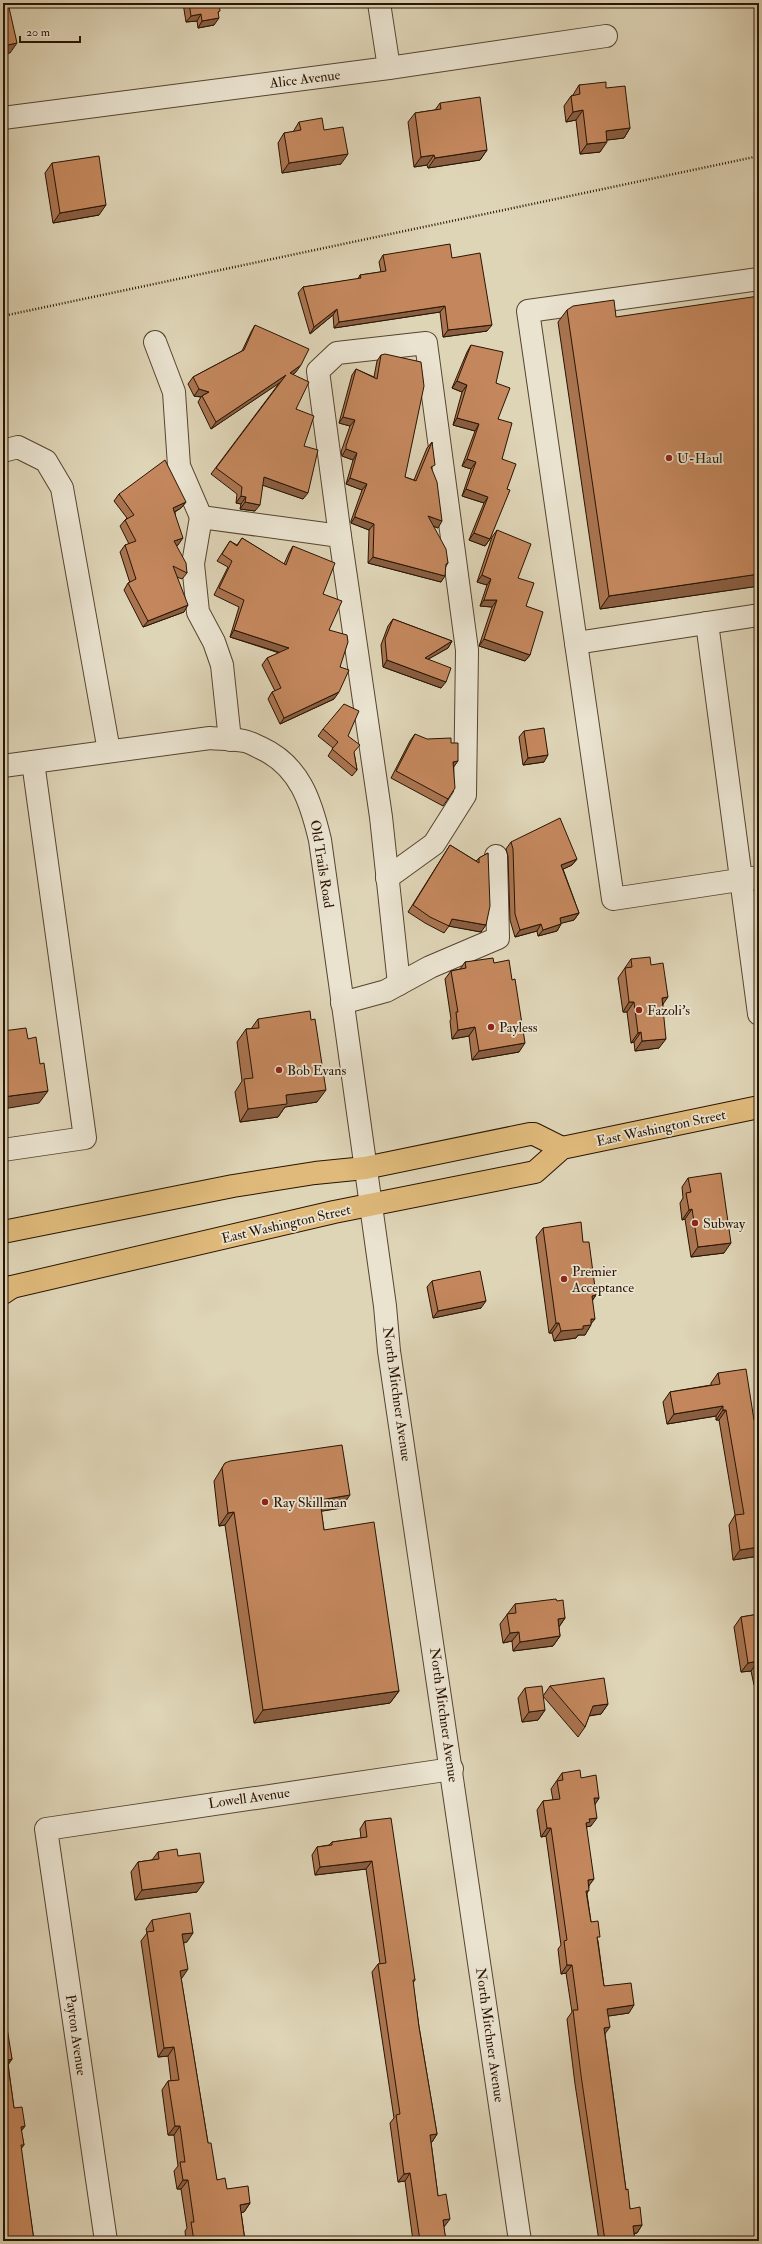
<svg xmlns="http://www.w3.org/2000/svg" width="762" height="2244" font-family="'IM FELL Double Pica',serif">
  <rect width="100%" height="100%" fill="#ded4b6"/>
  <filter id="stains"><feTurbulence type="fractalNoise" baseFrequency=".005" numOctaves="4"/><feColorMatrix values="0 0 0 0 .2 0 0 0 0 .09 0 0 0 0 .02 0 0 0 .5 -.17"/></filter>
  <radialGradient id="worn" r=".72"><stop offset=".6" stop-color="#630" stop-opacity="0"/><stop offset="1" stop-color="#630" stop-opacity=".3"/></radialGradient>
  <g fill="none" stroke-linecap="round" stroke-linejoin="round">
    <defs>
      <g id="minor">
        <polyline points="379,3 389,68"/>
        <polyline points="3,118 389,68 606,36"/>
        <polyline points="759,279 528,311 613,899 759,877"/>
        <polyline points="155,342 174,392 179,466 201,517 340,536 381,817 399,984"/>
        <polyline points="3,451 18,447 46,461 62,488 109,751"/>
        <polyline points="201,517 193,564 198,612 214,642 222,665 230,740"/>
        <polyline points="340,536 318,371 337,353 426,343 467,650 465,795 434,844 387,878"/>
        <polyline points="707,623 759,1014"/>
        <polyline points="576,643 759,615"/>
        <path d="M3 766 210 738C221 739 234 739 244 741 250 742 256 746 261 748 300 766 311 802 320 840L385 1306 389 1351 520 2241"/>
        <polyline points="342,1003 386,991 430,967 498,938 496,856"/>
        <polyline points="3,1150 85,1138 33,762"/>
        <polyline points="106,2241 46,1829 452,1769"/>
      </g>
      <g id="major">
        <polyline points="3,1232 233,1186 315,1173 365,1168 530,1134 534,1134 562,1148"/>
        <polyline points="3,1289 334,1212 535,1172 562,1148 759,1107"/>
      </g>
      <polyline id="highway" points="3,1293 12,1287"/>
    </defs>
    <use href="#minor" stroke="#56442f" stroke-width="24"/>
    <use href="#major" stroke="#291402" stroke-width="24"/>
    <use href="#highway" stroke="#291402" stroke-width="24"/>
    <polyline stroke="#291402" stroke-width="2.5" stroke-dasharray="1 2" stroke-linecap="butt" points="3,316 759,156"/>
    <use href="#minor" stroke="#eae3d0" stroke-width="22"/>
    <use href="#major" stroke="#dfba7b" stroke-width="22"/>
    <use href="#highway" stroke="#dfba7b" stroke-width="22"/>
  </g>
  <g fill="#a97450" stroke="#291402">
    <polygon points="183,3 219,3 218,14 214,25 198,28 197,21 186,22"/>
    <polygon points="579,85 606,88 630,128 624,138 607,140 600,152 580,154 576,120 566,122 564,106 571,96 573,95"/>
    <polygon points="440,103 487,150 480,160 428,168 427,165 414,167 408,122 415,113 435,110"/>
    <polygon points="299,122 341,164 282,173 278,143 284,133 293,132"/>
    <polygon points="52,163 99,215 53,223 45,173"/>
    <polygon points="383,255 452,258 487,331 443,337 440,312 334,328 333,315 310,334 298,293 303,287 358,279 360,275 381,272 379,262"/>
    <polygon points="567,310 616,317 759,586 600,609 558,322"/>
    <polygon points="255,325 296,372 293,374 296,409 304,446 303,499 263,485 255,511 240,509 241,504 236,503 237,494 211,474 280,382 211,429 198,402 201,397 194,396 188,384 193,377 242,351 251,332"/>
    <polygon points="471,345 496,383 498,419 502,459 507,489 490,539 485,546 469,540 484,503 462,496 471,469 462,466 475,431 453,425 462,392 452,388 467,352"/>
    <polygon points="381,355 405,477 414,480 427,448 432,442 432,470 438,528 433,526 448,563 446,566 441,582 368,563 369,530 351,523 351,521 362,490 346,484 353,460 342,456 341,452 350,426 339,423 352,375 356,369 374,377 377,361"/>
    <polygon points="119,494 186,502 181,508 175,512 178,545 176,546 187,573 182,579 177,577 184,612 143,627 124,590 128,583 130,583 120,552 125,545 129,544 120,526 125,520 127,518 114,501"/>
    <polygon points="497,530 518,578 526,606 530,655 525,661 479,646 492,607 480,606 487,585 477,582 492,537"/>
    <polygon points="242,538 284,564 289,553 293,546 323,594 329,630 340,667 334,699 280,724 268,699 272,692 275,691 262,665 267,658 279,653 230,637 239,607 214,595 228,567 217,561 230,541 237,545"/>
    <polygon points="393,619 452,641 448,648 428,659 441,688 383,667 381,645 388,626"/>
    <polygon points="323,729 354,753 357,770 352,776 328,756 333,748 318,736"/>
    <polygon points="524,731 544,762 523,765 519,737"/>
    <polygon points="415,734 448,799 443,806 391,778 410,741"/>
    <polygon points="511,842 577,859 572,865 563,869 579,913 574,920 561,923 561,924 557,931 538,936 537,931 515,937 510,920 508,856 506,849"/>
    <polygon points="450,845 476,861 479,858 488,853 481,932 449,926 444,933 425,923 408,912"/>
    <polygon points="631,959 651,965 663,1004 659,1048 635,1051 634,1042 631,1043 627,1012 623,1012 618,978"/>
    <polygon points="465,962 494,963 519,1052 472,1060 469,1036 452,1039 450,1021 451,1019 445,979 451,971 460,969"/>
    <polygon points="258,1019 317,1102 285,1107 278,1117 240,1122 235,1092 242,1081 237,1042 246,1029 251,1029"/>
    <polygon points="688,1178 724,1253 691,1257 685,1219 682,1220 680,1203 683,1198 682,1187"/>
    <polygon points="543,1228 583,1242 596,1295 592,1301 591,1323 585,1335 578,1335 576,1338 554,1341 552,1333 549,1333 536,1237"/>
    <polygon points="432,1281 481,1308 433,1318 427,1287"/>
    <polygon points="718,1373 759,1556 733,1560 729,1525 735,1515 719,1420 716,1420 716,1416 667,1424 663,1402 670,1392 711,1385 711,1383"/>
    <polygon points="225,1463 341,1508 321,1511 324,1530 399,1691 390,1703 254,1723 225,1525 219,1526 214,1481"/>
    <polygon points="557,1601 565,1618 559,1627 560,1636 553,1646 513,1651 512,1641 503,1643 500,1624 515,1604"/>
    <polygon points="759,1614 759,1684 754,1685 751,1671 741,1672 734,1627 741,1617"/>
    <polygon points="550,1686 608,1704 601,1714 589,1716 585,1727 578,1737 543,1696"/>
    <polygon points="525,1688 545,1710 538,1720 522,1722 518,1698"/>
    <polygon points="562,1773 581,1778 599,1798 595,1804 591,1826 586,1827 589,1887 587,1894 591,1922 598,1941 604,1986 629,2013 608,2016 605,2034 626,2190 630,2209 642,2225 637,2233 634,2234 635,2241 599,2241 575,2084 567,2019 572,2012 566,1973 561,1974 558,1949 561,1945 546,1836 541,1837 537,1810 543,1801 553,1800 551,1789"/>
    <polygon points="365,1821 415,1980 413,1983 419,2027 437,2134 432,2142 431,2142 438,2196 446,2241 413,2241 405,2181 398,2182 390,2123 394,2118 372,1972 378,1964 380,1964 366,1869 315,1875 312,1855 317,1847 329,1845 332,1842 361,1838 360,1829"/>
    <polygon points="158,1852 178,1856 197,1892 135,1900 131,1872 138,1862 152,1860"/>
    <polygon points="152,1920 187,1942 184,1942 181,1978 208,2143 217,2180 227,2189 250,2203 244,2212 241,2212 245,2241 186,2241 185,2231 187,2228 181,2189 177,2189 174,2171 178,2166 174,2135 168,2135 162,2090 168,2081 171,2081 168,2056 158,2057 141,1941 147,1933 146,1929"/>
    <polygon points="3,2015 12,2059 8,2065 9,2072 14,2108 25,2126 21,2131 24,2145 21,2149 34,2241 3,2241"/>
  </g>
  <g fill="#895e41" stroke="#291402">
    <polygon points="313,3 325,3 312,4"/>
    <polygon points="201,14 197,21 186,22 191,16"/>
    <polygon points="219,18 214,25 198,28 202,21"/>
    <polygon points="17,43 10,53 3,54 3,46"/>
    <polygon points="583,110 576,120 566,122 573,112"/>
    <polygon points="630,128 624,138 599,141 606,131"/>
    <polygon points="607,142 600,152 580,154 587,144"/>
    <polygon points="487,150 480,160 428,168 435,158"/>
    <polygon points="348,154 341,164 282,173 289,163"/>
    <polygon points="434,155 427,165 414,167 421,157"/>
    <polygon points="106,205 99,215 53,223 60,213"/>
    <polygon points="445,306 440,312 334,328 339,322"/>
    <polygon points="337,309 333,315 310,334 314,327"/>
    <polygon points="492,325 487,331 443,337 448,330"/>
    <polygon points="301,365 296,372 285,380 290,373"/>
    <polygon points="286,375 281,382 211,429 216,422"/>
    <polygon points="457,381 467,385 462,392 452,388"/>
    <polygon points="199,389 209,392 202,396 201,397 194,396"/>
    <polygon points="343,417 355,420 350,426 339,423"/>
    <polygon points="457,418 479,424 475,431 453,425"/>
    <polygon points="346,449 357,453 353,460 342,456"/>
    <polygon points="467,459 476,462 471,469 462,466"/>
    <polygon points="264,477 308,493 303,499 259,484"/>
    <polygon points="350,478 367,484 362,490 346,484"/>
    <polygon points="466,489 488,497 484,503 462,496"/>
    <polygon points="241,496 246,497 241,504 236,503"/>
    <polygon points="186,502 181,508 169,515 173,508"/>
    <polygon points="245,502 260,505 255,511 240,509"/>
    <polygon points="428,516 442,521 438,528 423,522"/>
    <polygon points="355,517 374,524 369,530 351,523"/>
    <polygon points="474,533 490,539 485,546 469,540"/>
    <polygon points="183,538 178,545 169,548 174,541"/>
    <polygon points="373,557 445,576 441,582 368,563"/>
    <polygon points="759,574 759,586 600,609 609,596"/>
    <polygon points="482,575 491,579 487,585 477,582"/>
    <polygon points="484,600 497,600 492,607 480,606"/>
    <polygon points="188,605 184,612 143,627 148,621"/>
    <polygon points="234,630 289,648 285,654 230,637"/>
    <polygon points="484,639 530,655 525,661 479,646"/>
    <polygon points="452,641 448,648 420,664 425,658"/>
    <polygon points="387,660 446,682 441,688 383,667"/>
    <polygon points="339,692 334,699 280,724 284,718"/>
    <polygon points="548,755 544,762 523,765 528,758"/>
    <polygon points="458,761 453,768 453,762"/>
    <polygon points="577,859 572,865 557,872 561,865"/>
    <polygon points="579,913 574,920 555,925 560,918"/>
    <polygon points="452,919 486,925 481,932 448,926"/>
    <polygon points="541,924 537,931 515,937 520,930"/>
    <polygon points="561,924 557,931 538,936 543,930"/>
    <polygon points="668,997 661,1007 662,998"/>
    <polygon points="629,1002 634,1002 627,1012 623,1012"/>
    <polygon points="475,1027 469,1036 452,1039 458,1030"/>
    <polygon points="641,1032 634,1042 631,1043 638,1033"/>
    <polygon points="666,1039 659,1048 635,1051 642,1041"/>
    <polygon points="525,1043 519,1052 472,1060 479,1051"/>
    <polygon points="326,1090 317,1102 285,1107 278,1117 240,1122 248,1109 286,1095"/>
    <polygon points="48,1091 39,1103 3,1109 3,1097"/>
    <polygon points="692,1209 685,1219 682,1220 689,1210"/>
    <polygon points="731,1243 724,1253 691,1257 698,1247"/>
    <polygon points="596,1295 589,1305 592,1296"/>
    <polygon points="486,1301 481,1308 433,1318 438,1311"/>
    <polygon points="591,1319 595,1319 590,1325 591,1325 585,1335 578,1335 576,1338 554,1341 561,1331 583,1326"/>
    <polygon points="556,1323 559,1323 552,1333 549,1333"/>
    <polygon points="723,1406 716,1416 667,1424 674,1414"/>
    <polygon points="723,1410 726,1410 719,1420 716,1420"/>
    <polygon points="350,1495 341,1508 311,1513 320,1500"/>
    <polygon points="234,1512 225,1525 219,1526 228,1513"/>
    <polygon points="759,1547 759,1556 733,1560 740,1550"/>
    <polygon points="565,1618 558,1628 558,1619"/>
    <polygon points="519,1632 512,1641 503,1643 510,1633"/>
    <polygon points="560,1636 553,1646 513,1651 520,1642"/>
    <polygon points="758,1661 751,1671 741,1672 748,1663"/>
    <polygon points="759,1677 759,1684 754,1685"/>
    <polygon points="399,1691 390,1703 254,1723 263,1710"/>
    <polygon points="608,1704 601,1714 586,1716 593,1706"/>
    <polygon points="545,1710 538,1720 522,1722 529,1712"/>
    <polygon points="594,1798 599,1798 594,1806"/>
    <polygon points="597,1818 591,1826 586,1827 586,1823 589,1819"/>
    <polygon points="547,1828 551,1828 546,1836 541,1837"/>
    <polygon points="372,1861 366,1869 315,1875 320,1867"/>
    <polygon points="594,1879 588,1887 588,1880"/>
    <polygon points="204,1882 197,1892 135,1900 142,1890"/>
    <polygon points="193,1933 187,1942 176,1944 182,1934"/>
    <polygon points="567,1965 572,1965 566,1973 561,1974"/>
    <polygon points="188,1969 182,1978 174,1980 180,1971"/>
    <polygon points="634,2005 629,2013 602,2017 607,2009"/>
    <polygon points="610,2027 604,2035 604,2028"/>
    <polygon points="174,2047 168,2056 158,2057 164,2048"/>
    <polygon points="12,2059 6,2067 8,2060"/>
    <polygon points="25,2126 19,2134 21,2127"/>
    <polygon points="175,2126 180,2126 174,2135 168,2135"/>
    <polygon points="437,2134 432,2142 424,2143 430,2135"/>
    <polygon points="410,2173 405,2181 398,2182 404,2174"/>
    <polygon points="183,2180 188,2180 181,2189 177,2189"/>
    <polygon points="250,2203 244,2212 234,2214 240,2205"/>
    <polygon points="450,2219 444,2227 443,2220"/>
    <polygon points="642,2225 637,2233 627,2234 633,2226"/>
  </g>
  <g fill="#c4875d" stroke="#291402">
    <polygon points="3,3 8,3 17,43 3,46"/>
    <polygon points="189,3 219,3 220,11 218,12 219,18 202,21 201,14 191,16"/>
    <polygon points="606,82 606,88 625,86 630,128 606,131 607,142 587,144 583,110 573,112 571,96 580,94 579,85"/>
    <polygon points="480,97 487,150 435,158 434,155 421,157 415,113 441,109 440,103"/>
    <polygon points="322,118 324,130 343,127 348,154 289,163 284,133 301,130 299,122"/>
    <polygon points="99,156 106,205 60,213 52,163"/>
    <polygon points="450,244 452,258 480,253 492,325 448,330 445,306 339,322 337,309 314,327 303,287 361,278 360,275 386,271 383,255"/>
    <polygon points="759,296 759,574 609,596 567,310 573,306 614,300 616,317"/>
    <polygon points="255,325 309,349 301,365 290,373 309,382 296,409 314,416 304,446 318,450 308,493 264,477 260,505 245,502 246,497 241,496 242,487 216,468 286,375 216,422 202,396 209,392 199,389 193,377 244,350"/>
    <polygon points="471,345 503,352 496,383 510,388 498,419 512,423 502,459 516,464 507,489 510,490 490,539 474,533 488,497 466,489 476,462 467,459 479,424 457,418 467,385 457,381"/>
    <polygon points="385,354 421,362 424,386 405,477 416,481 432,442 435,465 431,467 437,482 442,521 428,516 446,549 448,563 446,564 445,576 373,557 374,524 355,517 355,515 367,484 350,478 357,453 346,449 346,446 355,420 343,417 356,369 377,379 381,355"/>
    <polygon points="165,460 186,502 173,508 183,538 174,541 186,563 187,573 173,566 188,605 148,621 128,583 136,579 125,545 136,541 125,520 134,515 119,494"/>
    <polygon points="497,530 531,544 518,578 534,583 526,606 543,612 530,655 484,639 497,600 484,600 491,579 482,575"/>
    <polygon points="242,538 286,565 293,546 335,563 323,594 342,601 329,630 347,635 348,642 340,667 349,670 339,692 284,718 272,692 281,688 267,658 289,648 234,630 244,600 219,588 232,561 222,554 230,541 237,546"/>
    <polygon points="393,619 452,641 425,658 451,668 446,682 387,660 385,639"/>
    <polygon points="344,704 359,711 348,736 360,745 354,752 357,770 332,749 338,742 323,729"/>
    <polygon points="544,728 548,755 528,758 524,731"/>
    <polygon points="415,734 427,739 451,738 451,743 458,743 458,761 453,762 455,788 448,799 396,771"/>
    <polygon points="560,818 577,859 561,865 579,913 560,918 561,924 543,930 541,924 520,930 515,914 513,849 511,842"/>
    <polygon points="450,845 479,863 479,858 488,853 490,906 486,925 452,919 449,926 430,917 413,905"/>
    <polygon points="650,957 651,965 663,963 668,997 662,998 666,1039 642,1041 641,1032 638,1033 634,1002 629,1002 625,968 632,967 631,959"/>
    <polygon points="493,958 494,963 509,960 512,980 515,979 525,1043 479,1051 475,1027 458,1030 456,1012 458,1012 451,971 466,968 465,962"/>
    <polygon points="310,1011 311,1020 315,1019 326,1090 286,1095 287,1104 248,1109 244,1079 253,1078 246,1029 259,1028 258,1019"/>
    <polygon points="26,1028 28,1039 36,1037 40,1064 44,1063 48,1091 3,1097 3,1031"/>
    <polygon points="721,1173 731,1243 698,1247 692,1209 689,1210 686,1193 691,1192 688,1178"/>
    <polygon points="581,1222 583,1242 589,1242 596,1295 592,1296 595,1319 591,1319 591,1325 583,1326 583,1329 561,1331 559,1323 556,1323 543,1228"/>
    <polygon points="480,1271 486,1301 438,1311 432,1281"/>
    <polygon points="746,1369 754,1420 758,1420 759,1429 759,1547 740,1550 735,1515 744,1514 726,1410 723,1410 723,1406 674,1414 670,1392 720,1384 718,1373"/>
    <polygon points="342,1445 350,1495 320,1500 324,1530 374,1522 399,1691 263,1710 234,1512 228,1513 222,1468 225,1463 230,1461"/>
    <polygon points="556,1599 557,1601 563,1600 565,1618 558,1619 560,1636 520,1642 519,1632 510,1633 507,1614 516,1613 515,1604"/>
    <polygon points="759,1614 759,1666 758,1661 748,1663 741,1617"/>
    <polygon points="604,1678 608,1704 593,1706 585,1727 550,1686"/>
    <polygon points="542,1686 545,1710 529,1712 525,1688"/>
    <polygon points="580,1770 581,1778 596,1775 599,1798 594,1798 597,1818 589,1819 590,1822 586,1823 594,1879 588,1880 589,1891 586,1891 591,1922 598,1921 600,1937 597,1937 604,1986 631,1983 634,2005 607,2009 610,2027 604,2028 626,2190 628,2189 630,2209 640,2207 642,2225 633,2226 635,2241 605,2241 581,2075 573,2010 578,2010 572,1965 567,1965 564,1941 567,1940 551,1828 547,1828 543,1801 560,1799 557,1781 563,1780 562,1773"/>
    <polygon points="391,1818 415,1980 413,1980 419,2027 437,2134 430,2135 438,2196 446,2194 450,2219 443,2220 446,2241 420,2241 410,2173 404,2174 396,2115 400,2114 378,1964 386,1963 372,1861 320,1867 317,1847 332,1845 332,1842 367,1837 365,1821"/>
    <polygon points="177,1849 178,1856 200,1853 204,1882 142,1890 138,1862 159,1859 158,1852"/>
    <polygon points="190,1913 193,1933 182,1934 188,1969 180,1971 208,2143 211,2143 217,2180 225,2178 227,2189 248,2186 250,2203 240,2205 245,2241 194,2241 191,2222 194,2222 188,2180 183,2180 180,2162 185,2162 180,2126 175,2126 168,2081 179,2080 174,2047 164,2048 147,1932 154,1931 152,1920"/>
    <polygon points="3,2015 5,2015 12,2059 8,2060 9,2072 14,2108 22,2107 25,2126 21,2127 24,2145 21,2145 34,2241 7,2241 3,2214"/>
  </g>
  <g fill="#8f2418" stroke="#eae3d0" stroke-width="1.5">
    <circle cx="669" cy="458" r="4"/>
    <circle cx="639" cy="1010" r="4"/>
    <circle cx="491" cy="1027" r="4"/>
    <circle cx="279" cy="1070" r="4"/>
    <circle cx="695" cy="1223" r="4"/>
    <circle cx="564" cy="1279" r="4"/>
    <circle cx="265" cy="1502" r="4"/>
  </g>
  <g text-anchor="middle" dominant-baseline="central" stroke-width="3.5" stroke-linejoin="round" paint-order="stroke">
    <g font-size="14" fill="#291402" stroke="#eae3d0">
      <text transform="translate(305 79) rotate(-7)">Alice Avenue</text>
      <text transform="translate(322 864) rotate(81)">Old Trails Road</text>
      <text transform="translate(661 1128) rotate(-12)">East Washington Street</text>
      <text transform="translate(286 1224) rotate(-13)">East Washington Street</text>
      <text transform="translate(397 1394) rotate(82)">North Mitchner Avenue</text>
      <text transform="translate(444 1715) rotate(82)">North Mitchner Avenue</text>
      <text transform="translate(249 1798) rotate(-8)">Lowell Avenue</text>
      <text transform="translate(76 2035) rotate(82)">Payton Avenue</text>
      <text transform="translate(490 2035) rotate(82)">North Mitchner Avenue</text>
    </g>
    <g font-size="14" fill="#291402" stroke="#eae3d0" text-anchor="start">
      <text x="677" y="458">U-Haul</text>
      <text x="647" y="1010">Fazoli's</text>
      <text x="499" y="1027">Payless</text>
      <text x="287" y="1070">Bob Evans</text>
      <text x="703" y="1223">Subway</text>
      <text x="572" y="1271">Premier<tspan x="572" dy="16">Acceptance</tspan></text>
      <text x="273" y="1502">Ray Skillman</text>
    </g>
  </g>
  <rect width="762" height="2244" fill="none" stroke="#ded4b6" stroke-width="16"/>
  <rect x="4" y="4" width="754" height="2236" fill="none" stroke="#291402" stroke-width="2"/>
  <rect x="8" y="8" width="746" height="2228" fill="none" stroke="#291402"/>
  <path d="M20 36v6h60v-6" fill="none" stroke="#291402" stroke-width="2"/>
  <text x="26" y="36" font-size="12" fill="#291402" stroke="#eae3d0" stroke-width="3" paint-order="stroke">20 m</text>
  <rect width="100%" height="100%" filter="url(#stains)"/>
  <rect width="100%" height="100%" fill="url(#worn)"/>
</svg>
